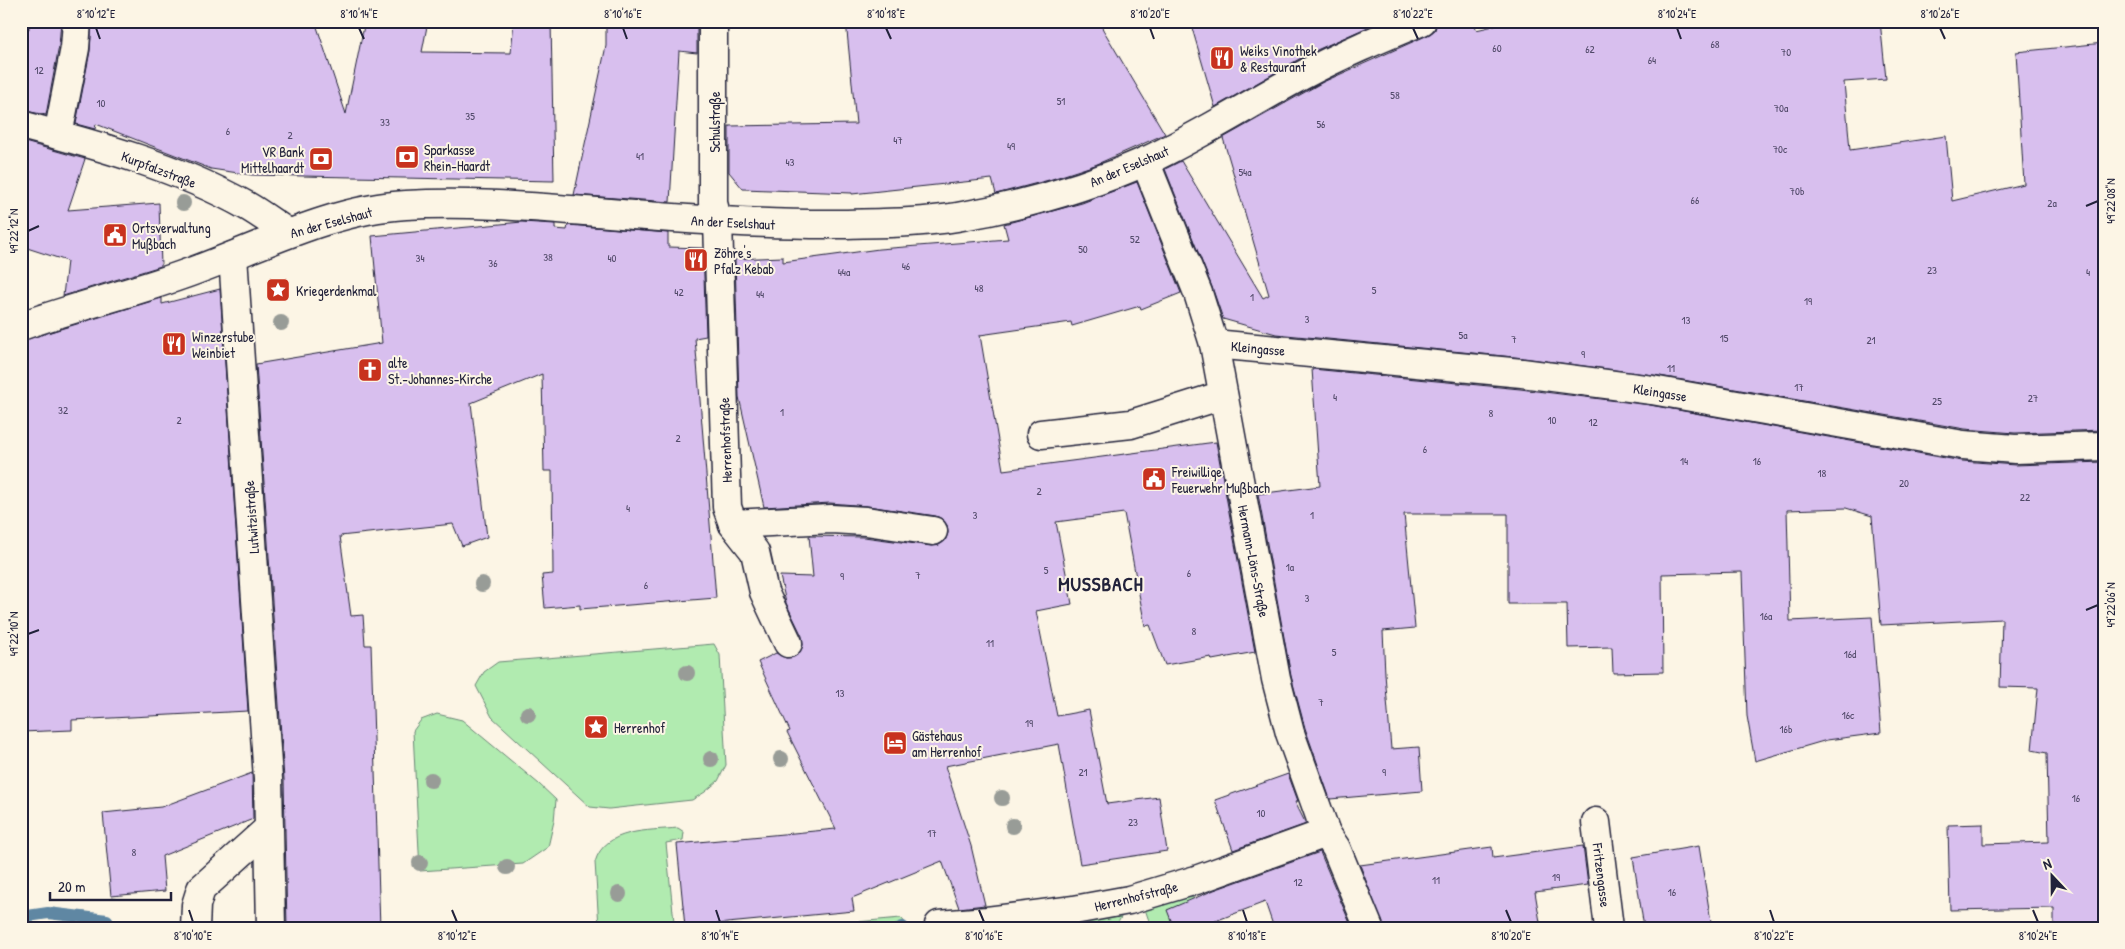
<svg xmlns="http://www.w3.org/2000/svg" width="2125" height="949" font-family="'Patrick Hand',sans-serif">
  <rect width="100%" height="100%" fill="#fcf5e5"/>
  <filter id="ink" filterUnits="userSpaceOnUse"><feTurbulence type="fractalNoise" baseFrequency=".02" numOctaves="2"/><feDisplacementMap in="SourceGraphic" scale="10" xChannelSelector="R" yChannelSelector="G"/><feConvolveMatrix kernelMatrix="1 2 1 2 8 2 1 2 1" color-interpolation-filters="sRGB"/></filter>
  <g filter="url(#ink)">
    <g fill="#b1ebb0" stroke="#6a8676">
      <polygon points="714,644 720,655 726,765 718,781 705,792 692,800 609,809 590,807 492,717 476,686 484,672 498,662"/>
      <polygon points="437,714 462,720 539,784 556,800 554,821 548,847 523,864 420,871 413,731 421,720"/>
      <path d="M678 828 684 832 683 840 666 843 674 922 599 927 595 862C605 828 648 831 678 828Z"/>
      <polygon points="1193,897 1202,928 1153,928 1148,918 1144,906"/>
      <polygon points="1125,910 1115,928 1023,928"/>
      <polygon points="901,918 910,928 790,928"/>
    </g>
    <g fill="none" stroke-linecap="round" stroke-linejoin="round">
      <g stroke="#5f87a3" stroke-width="12">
        <polyline points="21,917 48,913 107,920"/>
        <polyline points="900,928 903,927"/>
      </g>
    </g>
    <g fill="#d8bfee" stroke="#22223b">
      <polygon points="29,21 61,21 59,46 46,115 21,110 21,28 29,29"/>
      <polygon points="92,21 315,21 346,114 365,21 428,21 422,52 511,53 514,21 551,21 554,181 252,175 211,169 96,124 95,129 76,124 90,51"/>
      <polygon points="606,21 697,21 697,53 679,51 670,202 574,195 606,46"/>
      <polygon points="846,21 1098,21 1165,134 1095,165 1049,180 996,194 992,179 852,194 852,193 743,189 729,172 729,126 856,124"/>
      <polygon points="1190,21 1381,21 1308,54 1215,107"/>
      <polygon points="1437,21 1475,21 1476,30 1516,21 1880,21 1886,79 1844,82 1850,150 1946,136 1952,201 2024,184 2016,52 2104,43 2104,430 2015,433 1965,429 1654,375 1524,358 1276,334 1223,319 1212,287 1165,169 1181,161 1263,298 1269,295 1223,138 1323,82 1428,35 1435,30"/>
      <polygon points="21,141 85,159 68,210 159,203 161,266 63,296 67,261 21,246"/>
      <polygon points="1137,182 1181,293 1141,309 1140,306 1072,326 1071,322 980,335 1003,470 1216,442 1255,652 1212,660 1211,657 1165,665 1150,625 1145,626 1124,513 1056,522 1072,604 1036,611 1057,716 1089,710 1107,804 1159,797 1167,851 1080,864 1059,744 945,766 971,846 985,905 959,908 942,861 852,898 854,911 685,927 677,844 836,829 787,732 790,731 758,662 776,653 786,658 794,657 800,652 803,645 802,636 786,603 780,576 813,577 809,536 864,537 931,546 939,545 945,541 948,533 947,525 942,519 936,516 868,506 830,503 764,507 739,397 735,259 783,257 783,262 879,249 1008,239 1004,224 1082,203"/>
      <polygon points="522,222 555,224 555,229 567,230 568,225 668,233 668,247 703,248 706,336 695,338 716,598 580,609 580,605 545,608 542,575 553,574 552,471 544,471 542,374 471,403 487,537 462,546 453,524 340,536 351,616 363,615 365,645 371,645 380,928 287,928 284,779 256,364 382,343 372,236"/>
      <polygon points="220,289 248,711 72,720 72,730 21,732 21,341 162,298 162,304"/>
      <polygon points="1312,369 1520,389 1650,405 1962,461 2015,465 2104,462 2104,928 2054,928 2054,908 1950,910 1948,825 1983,824 1983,844 2049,842 2047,753 2032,750 2038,688 2000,687 2002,619 1881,625 1872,516 1846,508 1787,510 1790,621 1872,617 1881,733 1827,740 1755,761 1747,716 1742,572 1662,574 1663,672 1613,673 1612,647 1568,648 1567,604 1508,604 1508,514 1404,514 1415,628 1383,631 1385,674 1391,749 1419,747 1422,791 1330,799 1305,728 1291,676 1258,494 1320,486"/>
      <polygon points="252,773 253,819 162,856 165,891 111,896 103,813 161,807"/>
      <polygon points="1288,774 1298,801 1295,802 1306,824 1233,850 1215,800"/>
      <polygon points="1583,846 1588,885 1535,892 1541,928 1384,928 1360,865 1492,847 1493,858"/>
      <polygon points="1699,846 1712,928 1644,928 1633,857"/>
      <polygon points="1320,852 1352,928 1274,928 1265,902 1197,928 1174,928 1167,910 1214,890"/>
    </g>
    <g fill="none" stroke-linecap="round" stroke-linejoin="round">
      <defs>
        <g id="minor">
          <polyline points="713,21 713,203 718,222 727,507 733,524 755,552 764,592 788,643"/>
          <path d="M21 125C97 145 178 167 247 206 261 214 274 224 288 233"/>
          <polyline points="58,135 75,48 77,21"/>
          <polyline points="1145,161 1198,293 1214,344 1276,679 1290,733 1326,833 1336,848 1369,928"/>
          <polyline points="233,256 268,779 271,928"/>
          <polyline points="1214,344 1522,373 1652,390 1963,445 2015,449 2104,446"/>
          <polyline points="1041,434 1131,424 1223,395"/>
          <polyline points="733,524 831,519 866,521 933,531"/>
          <polyline points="1596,822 1609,928"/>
          <polyline points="939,925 987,921 1074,910 1129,900 1196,880 1326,833"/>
          <polyline points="195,928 196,905 201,889 269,828"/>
        </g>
        <path id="major" d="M21 326C74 307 129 294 182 275 254 250 330 209 406 205 470 201 533 207 597 212 680 219 763 225 847 224 883 223 920 223 957 217 1022 206 1086 188 1146 161 1200 136 1249 104 1301 76 1340 55 1381 38 1422 21"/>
      </defs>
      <use href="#minor" stroke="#22223b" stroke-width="31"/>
      <use href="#major" stroke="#22223b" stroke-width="31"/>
      <use href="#minor" stroke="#fcf5e5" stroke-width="28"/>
      <use href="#major" stroke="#fcf5e5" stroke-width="28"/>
    </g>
    <g fill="#989c97">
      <circle cx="183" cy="203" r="8"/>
      <circle cx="281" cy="323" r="8"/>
      <circle cx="482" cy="584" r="8"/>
      <circle cx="687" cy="673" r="8"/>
      <circle cx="528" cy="714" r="8"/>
      <circle cx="711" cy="759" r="8"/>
      <circle cx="781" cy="759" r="8"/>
      <circle cx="431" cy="780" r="8"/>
      <circle cx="1002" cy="798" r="8"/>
      <circle cx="1013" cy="826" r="8"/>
      <circle cx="420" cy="863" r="8"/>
      <circle cx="507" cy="867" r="8"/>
      <circle cx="619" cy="894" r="8"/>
    </g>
  </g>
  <path fill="none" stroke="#22223b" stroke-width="2" d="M96 28 100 39M359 28 364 39M623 28 627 39M886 28 891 39M1150 28 1154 39M1413 28 1418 39M1677 28 1681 39M1940 28 1945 39M2086 206 2098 201M28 231 39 226M2086 610 2098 605M28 634 39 630M189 910 193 922M452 910 457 922M716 910 720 922M979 910 984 922M1243 910 1247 922M1506 910 1511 922M1770 910 1774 922M2033 910 2038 922"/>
  <defs>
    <symbol id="restaurant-square" viewBox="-11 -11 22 22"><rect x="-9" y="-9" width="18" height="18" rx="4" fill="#c8321e" stroke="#fcf5e5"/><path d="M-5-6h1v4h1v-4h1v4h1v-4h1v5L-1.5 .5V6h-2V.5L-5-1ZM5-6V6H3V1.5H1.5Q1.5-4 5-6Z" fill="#fff"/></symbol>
    <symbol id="bank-square" viewBox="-11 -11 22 22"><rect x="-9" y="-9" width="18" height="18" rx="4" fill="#c8321e" stroke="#fcf5e5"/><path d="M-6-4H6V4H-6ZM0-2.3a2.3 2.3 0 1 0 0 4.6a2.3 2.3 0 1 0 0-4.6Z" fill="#fff"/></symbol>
    <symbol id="civic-square" viewBox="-11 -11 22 22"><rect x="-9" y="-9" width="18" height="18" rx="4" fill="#c8321e" stroke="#fcf5e5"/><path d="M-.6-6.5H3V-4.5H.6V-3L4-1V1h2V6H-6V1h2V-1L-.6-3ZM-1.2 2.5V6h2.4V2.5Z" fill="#fff"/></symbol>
    <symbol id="sight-square" viewBox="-11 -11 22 22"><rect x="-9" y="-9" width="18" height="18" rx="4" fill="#c8321e" stroke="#fcf5e5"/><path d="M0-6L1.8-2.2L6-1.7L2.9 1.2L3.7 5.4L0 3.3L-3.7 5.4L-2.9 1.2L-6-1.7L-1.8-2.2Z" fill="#fff"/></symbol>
    <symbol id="church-square" viewBox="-11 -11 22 22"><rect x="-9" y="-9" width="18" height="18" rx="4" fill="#c8321e" stroke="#fcf5e5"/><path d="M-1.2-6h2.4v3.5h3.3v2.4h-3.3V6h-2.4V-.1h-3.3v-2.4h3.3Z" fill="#fff"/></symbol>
    <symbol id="hotel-square" viewBox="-11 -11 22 22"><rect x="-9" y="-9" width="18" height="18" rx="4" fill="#c8321e" stroke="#fcf5e5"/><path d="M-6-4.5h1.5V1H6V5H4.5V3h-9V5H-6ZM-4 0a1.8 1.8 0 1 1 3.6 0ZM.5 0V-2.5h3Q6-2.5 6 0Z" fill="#fff"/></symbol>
  </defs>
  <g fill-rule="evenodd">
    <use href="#restaurant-square" x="1208" y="44" width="28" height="28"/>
    <use href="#bank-square" x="393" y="143" width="28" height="28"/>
    <use href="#bank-square" x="307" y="145" width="28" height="28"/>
    <use href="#civic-square" x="101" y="221" width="28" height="28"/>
    <use href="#restaurant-square" x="682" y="246" width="28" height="28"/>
    <use href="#sight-square" x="264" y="276" width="28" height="28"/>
    <use href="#restaurant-square" x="160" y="330" width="28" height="28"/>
    <use href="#church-square" x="356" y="356" width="28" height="28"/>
    <use href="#civic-square" x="1140" y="465" width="28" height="28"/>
    <use href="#sight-square" x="582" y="713" width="28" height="28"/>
    <use href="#hotel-square" x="881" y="729" width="28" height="28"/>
  </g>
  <g text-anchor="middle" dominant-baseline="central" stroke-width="4" stroke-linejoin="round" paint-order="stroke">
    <g font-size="11" fill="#504968">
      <text x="1715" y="44">68</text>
      <text x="1497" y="48">60</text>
      <text x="1590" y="49">62</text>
      <text x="1786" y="52">70</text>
      <text x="1652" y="60">64</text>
      <text x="39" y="70">12</text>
      <text x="1395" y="95">58</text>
      <text x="1061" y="101">51</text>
      <text x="101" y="103">10</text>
      <text x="1781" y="108">70a</text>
      <text x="470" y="116">35</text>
      <text x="385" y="122">33</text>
      <text x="1321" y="124">56</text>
      <text x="228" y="131">6</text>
      <text x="290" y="135">2</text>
      <text x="898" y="140">47</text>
      <text x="1011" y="146">49</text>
      <text x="1780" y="149">70c</text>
      <text x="640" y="156">41</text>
      <text x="790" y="162">43</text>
      <text x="1245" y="172">54a</text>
      <text x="1797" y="191">70b</text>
      <text x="1695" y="200">66</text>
      <text x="2052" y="203">2a</text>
      <text x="1135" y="239">52</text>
      <text x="1083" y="249">50</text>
      <text x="548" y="257">38</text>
      <text x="420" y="258">34</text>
      <text x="612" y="258">40</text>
      <text x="493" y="263">36</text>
      <text x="906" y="266">46</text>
      <text x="1932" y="270">23</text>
      <text x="844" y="272">44a</text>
      <text x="2088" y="272">4</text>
      <text x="979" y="288">48</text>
      <text x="1374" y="290">5</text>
      <text x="679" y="292">42</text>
      <text x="760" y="294">44</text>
      <text x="1252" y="297">1</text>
      <text x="1808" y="301">19</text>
      <text x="1307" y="319">3</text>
      <text x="1686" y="320">13</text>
      <text x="1463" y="335">5a</text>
      <text x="1724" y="338">15</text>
      <text x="1514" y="339">7</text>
      <text x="1871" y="340">21</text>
      <text x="1583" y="354">9</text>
      <text x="1671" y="368">11</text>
      <text x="1799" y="387">17</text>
      <text x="1335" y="397">4</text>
      <text x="2033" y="398">27</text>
      <text x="1937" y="401">25</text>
      <text x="63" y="410">32</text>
      <text x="782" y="412">1</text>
      <text x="1491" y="413">8</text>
      <text x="179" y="420">2</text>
      <text x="1552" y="420">10</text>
      <text x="1593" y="422">12</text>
      <text x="678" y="438">2</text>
      <text x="1425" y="449">6</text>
      <text x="1684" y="461">14</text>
      <text x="1757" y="461">16</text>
      <text x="1822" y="473">18</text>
      <text x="1904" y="483">20</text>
      <text x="1039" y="491">2</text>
      <text x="2025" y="497">22</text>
      <text x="628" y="508">4</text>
      <text x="975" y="515">3</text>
      <text x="1312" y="515">1</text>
      <text x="1290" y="567">1a</text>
      <text x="1046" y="570">5</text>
      <text x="1189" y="573">6</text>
      <text x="918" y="575">7</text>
      <text x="842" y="576">9</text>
      <text x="646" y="585">6</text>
      <text x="1307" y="598">3</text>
      <text x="1766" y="616">16a</text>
      <text x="1194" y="631">8</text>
      <text x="990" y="643">11</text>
      <text x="1334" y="652">5</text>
      <text x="1850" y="654">16d</text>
      <text x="840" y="693">13</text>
      <text x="1321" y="702">7</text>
      <text x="1848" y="715">16c</text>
      <text x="1029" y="723">19</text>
      <text x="1786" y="729">16b</text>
      <text x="1083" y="772">21</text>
      <text x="1384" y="772">9</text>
      <text x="2076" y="798">16</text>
      <text x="1261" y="813">10</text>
      <text x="1133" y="822">23</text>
      <text x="932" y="833">17</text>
      <text x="134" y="852">8</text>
      <text x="1556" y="877">19</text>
      <text x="1436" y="880">11</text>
      <text x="1298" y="882">12</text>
      <text x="1672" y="892">16</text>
    </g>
    <g font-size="14" fill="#22223b" stroke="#fcf5e5" text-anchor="start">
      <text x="1240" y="50">Weiks Vinothek<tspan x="1240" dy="16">&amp; Restaurant</tspan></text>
      <text x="424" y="149">Sparkasse<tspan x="424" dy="16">Rhein-Haardt</tspan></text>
      <text x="304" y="151" text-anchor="end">VR Bank<tspan x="304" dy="16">Mittelhaardt</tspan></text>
      <text x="132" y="227">Ortsverwaltung<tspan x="132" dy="16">Mußbach</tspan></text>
      <text x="714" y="252">Zöhre's<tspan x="714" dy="16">Pfalz Kebab</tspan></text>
      <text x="296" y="290">Kriegerdenkmal</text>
      <text x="192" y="336">Winzerstube<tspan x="192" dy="16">Weinbiet</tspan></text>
      <text x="388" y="362">alte<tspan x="388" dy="16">St.-Johannes-Kirche</tspan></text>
      <text x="1172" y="471">Freiwillige<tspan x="1172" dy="16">Feuerwehr Mußbach</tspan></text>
      <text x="614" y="727">Herrenhof</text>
      <text x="912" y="735">Gästehaus<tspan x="912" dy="16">am Herrenhof</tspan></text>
    </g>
    <g font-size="14" fill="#22223b" stroke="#fcf5e5">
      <text transform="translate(714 122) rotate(-90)">Schulstraße</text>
      <text transform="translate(1129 166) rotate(-23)">An der Eselshaut</text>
      <text transform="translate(159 169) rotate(21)">Kurpfalzstraße</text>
      <text transform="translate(331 222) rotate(-15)">An der Eselshaut</text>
      <text transform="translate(733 222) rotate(3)">An der Eselshaut</text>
      <text transform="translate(1258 348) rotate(5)">Kleingasse</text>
      <text transform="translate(1660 392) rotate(9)">Kleingasse</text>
      <text transform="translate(725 440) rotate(-92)">Herrenhofstraße</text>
      <text transform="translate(251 517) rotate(-94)">Lutwitzistraße</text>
      <text transform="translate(1254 561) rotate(79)">Hermann-Löns-Straße</text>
      <text transform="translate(1602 875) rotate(83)">Fritzengasse</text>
      <text transform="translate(1136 896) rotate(-14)">Herrenhofstraße</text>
    </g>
    <g font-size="19" font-weight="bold" letter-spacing="1" fill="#22223b" stroke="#fcf5e5">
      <text x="1101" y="584">MUSSBACH</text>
    </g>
  </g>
  <rect width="2125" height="949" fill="none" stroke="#fcf5e5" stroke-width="55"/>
  <g transform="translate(2052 876) rotate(338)" stroke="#fcf5e5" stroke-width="4" paint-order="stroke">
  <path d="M0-4L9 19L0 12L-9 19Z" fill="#22223b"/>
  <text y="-8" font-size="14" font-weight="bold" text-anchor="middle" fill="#22223b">N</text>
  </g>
  <path d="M50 892v8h121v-8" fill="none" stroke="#22223b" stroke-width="2.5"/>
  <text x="58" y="892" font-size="15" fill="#22223b" stroke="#fcf5e5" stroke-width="4" paint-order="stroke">20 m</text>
  <rect x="28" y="28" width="2070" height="894" fill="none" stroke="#22223b" stroke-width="2"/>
  <g font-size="12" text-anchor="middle" fill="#22223b">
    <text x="96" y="18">8°10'12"E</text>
    <text x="359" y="18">8°10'14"E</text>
    <text x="623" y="18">8°10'16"E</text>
    <text x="886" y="18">8°10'18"E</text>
    <text x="1150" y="18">8°10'20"E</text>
    <text x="1413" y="18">8°10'22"E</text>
    <text x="1677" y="18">8°10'24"E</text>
    <text x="1940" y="18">8°10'26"E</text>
    <text transform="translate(2111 201) rotate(-90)" y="4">49°22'08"N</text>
    <text transform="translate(14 231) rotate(-90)" y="4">49°22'12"N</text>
    <text transform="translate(2111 605) rotate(-90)" y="4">49°22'06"N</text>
    <text transform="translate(14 634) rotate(-90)" y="4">49°22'10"N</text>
    <text x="193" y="940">8°10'10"E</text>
    <text x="457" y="940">8°10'12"E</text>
    <text x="720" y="940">8°10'14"E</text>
    <text x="984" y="940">8°10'16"E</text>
    <text x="1247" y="940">8°10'18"E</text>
    <text x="1511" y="940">8°10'20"E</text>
    <text x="1774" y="940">8°10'22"E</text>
    <text x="2038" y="940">8°10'24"E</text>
  </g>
</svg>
